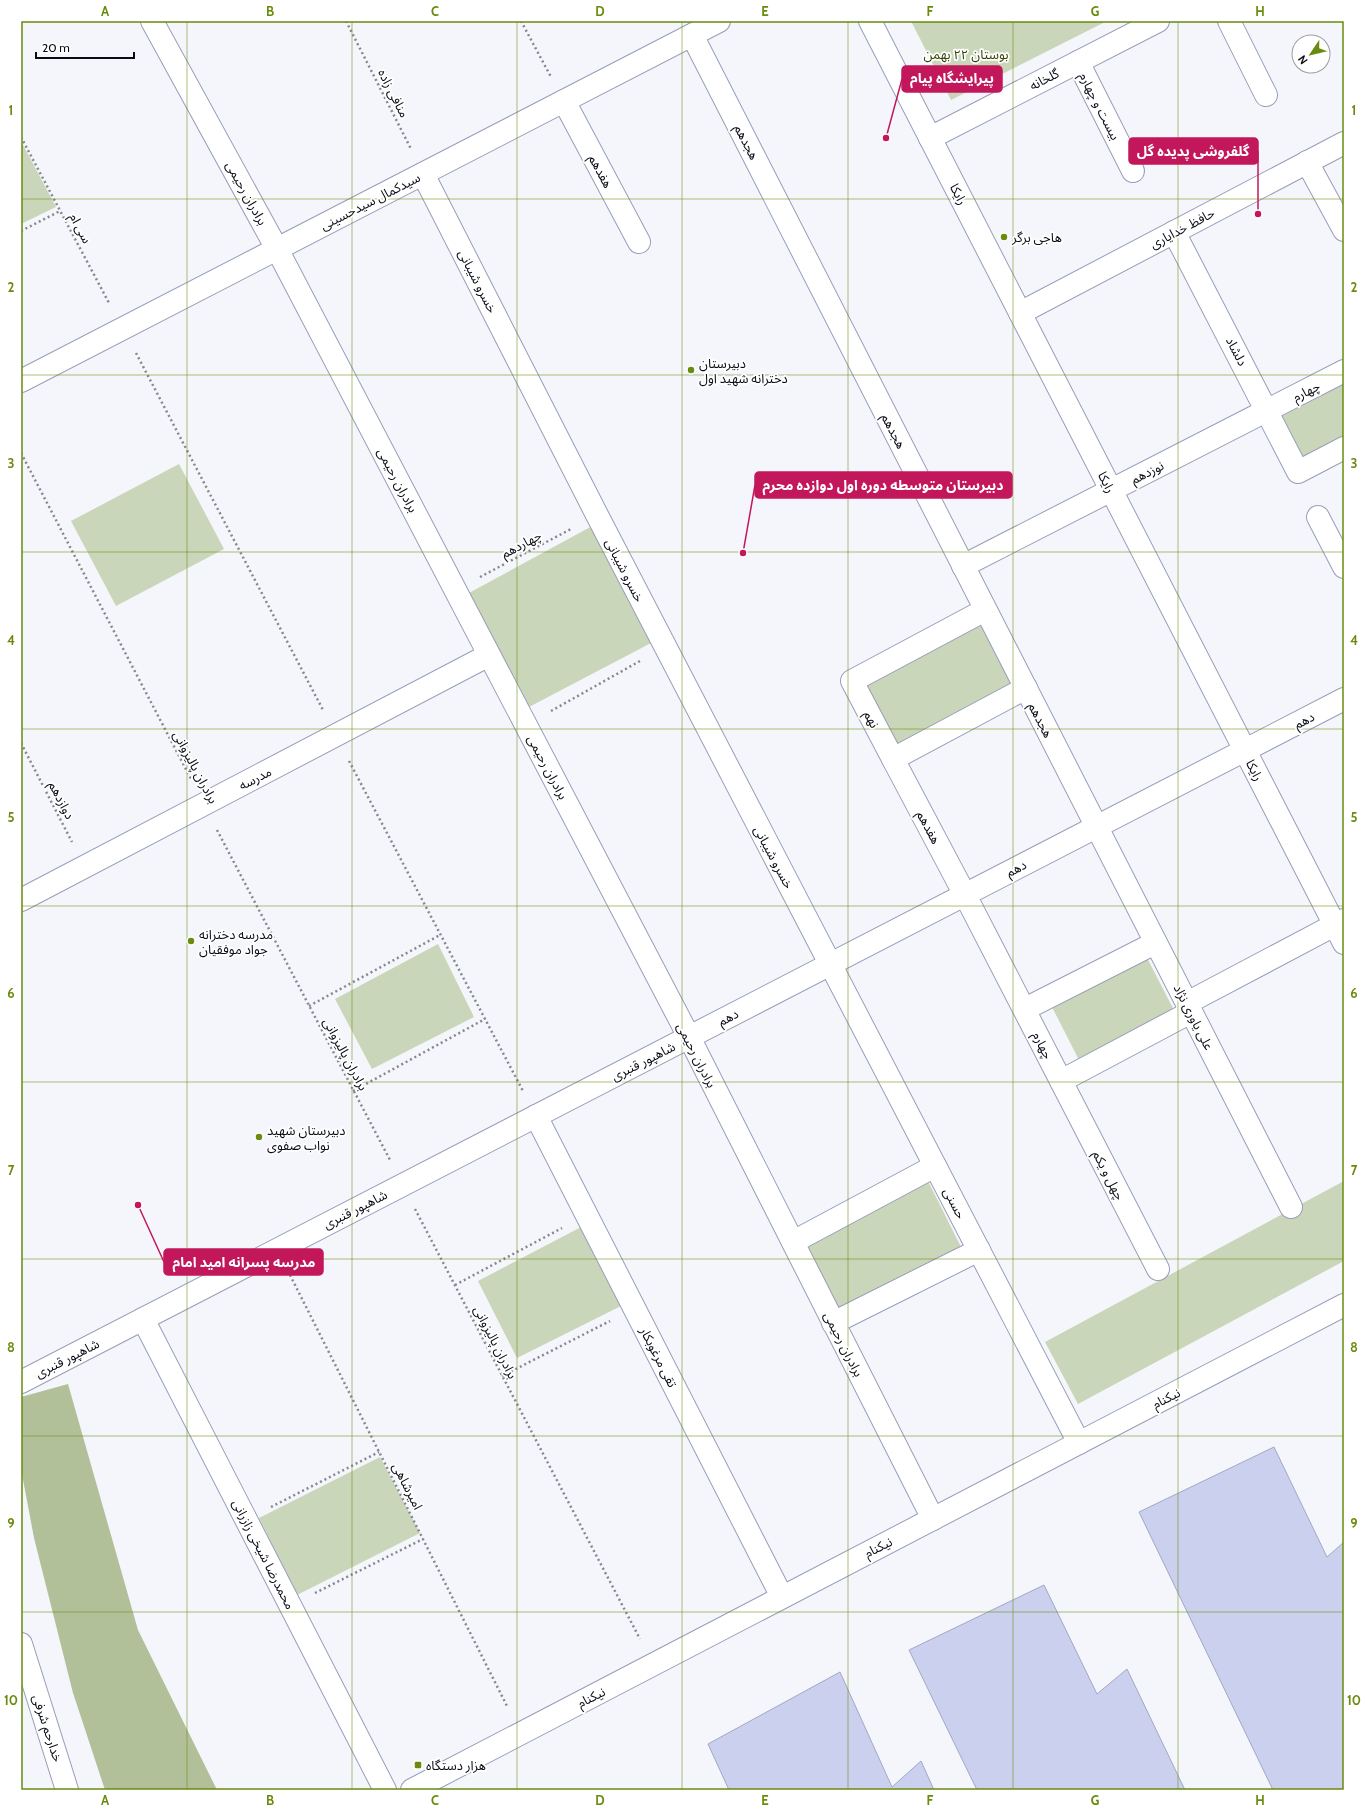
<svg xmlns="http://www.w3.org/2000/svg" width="1365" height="1811" font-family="Cabin,'Noto Sans Arabic',sans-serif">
  <rect width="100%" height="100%" fill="#f5f6fc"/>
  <g fill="#cad6b9">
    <polygon points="911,21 1107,21 951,100"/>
    <polygon points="21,141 56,207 21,224"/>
    <polygon points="1344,384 1344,442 1305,462 1282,416"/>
    <polygon points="179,464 224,549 116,606 71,521"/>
    <polygon points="594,525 653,642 529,707 467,594"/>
    <polygon points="977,618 1015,689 899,751 860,680"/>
    <polygon points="438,944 474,1017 372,1069 335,999"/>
    <polygon points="1146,956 1175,1012 1080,1062 1051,1005"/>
    <polygon points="927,1179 963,1251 841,1314 805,1243"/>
    <polygon points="1344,1181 1344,1261 1078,1404 1045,1342"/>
    <polygon points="583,1226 623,1305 517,1358 478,1281"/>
    <polygon points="380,1457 420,1533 297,1595 259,1518"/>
  </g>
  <polygon fill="#b1c099" points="68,1384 138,1630 217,1790 105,1790 73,1693 34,1538 21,1469 21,1397"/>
  <g fill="#cad0ed" stroke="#a1a8c3">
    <polygon points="1274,1447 1327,1557 1344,1542 1344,1790 1273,1790 1139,1512"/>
    <polygon points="1044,1585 1097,1694 1127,1669 1185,1790 977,1790 909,1650"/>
    <polygon points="840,1672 892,1787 921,1761 934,1790 729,1790 708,1744"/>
  </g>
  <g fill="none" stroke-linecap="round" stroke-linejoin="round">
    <defs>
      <g id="minor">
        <polyline points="152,21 277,249 689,1037 933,1519"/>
        <polyline points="870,21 1344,943"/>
        <polyline points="1229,21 1266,95"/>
        <polyline points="692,35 1291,1207"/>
        <polyline points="1078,62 1133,171"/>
        <polyline points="564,101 639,242"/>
        <polyline points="930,138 1158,21"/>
        <polyline points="1307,162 1344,230"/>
        <polyline points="423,174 597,515 1079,1443"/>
        <polyline points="1174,232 1298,472 1344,448"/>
        <polyline points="21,381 719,21"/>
        <polyline points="1318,517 1344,567"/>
        <polyline points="963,566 1344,371"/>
        <polyline points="985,610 852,681 893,759 1026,688"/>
        <polyline points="893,759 965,895 1158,1269"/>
        <polyline points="21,900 489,655"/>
        <polyline points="1187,1003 1344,920"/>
        <polyline points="1025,1009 1155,943"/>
        <polyline points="1061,1081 1191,1012"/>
        <polyline points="536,1116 782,1597"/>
        <polyline points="793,1242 935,1166"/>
        <polyline points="143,1319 385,1790"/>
        <polyline points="833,1323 979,1250"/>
        <polyline points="21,1382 1344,699"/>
      </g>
      <g id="tertiary">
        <polyline points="1020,313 1344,143"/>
        <polyline points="21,1644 67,1790"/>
        <polyline points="412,1790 1344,1305"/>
      </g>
    </defs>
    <use href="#minor" stroke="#989eb9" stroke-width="24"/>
    <use href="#tertiary" stroke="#989eb9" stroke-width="24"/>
    <g stroke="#86888f" stroke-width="2.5" stroke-dasharray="2 3" stroke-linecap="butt">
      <polyline points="346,21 411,149"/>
      <polyline points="521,21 551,77"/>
      <polyline points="21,137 109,303"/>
      <polyline points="21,231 60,211"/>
      <polyline points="136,353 323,710"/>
      <polyline points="21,453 191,779"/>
      <polyline points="480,577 571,529"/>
      <polyline points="551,711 640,661"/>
      <polyline points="21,743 72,842"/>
      <polyline points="349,761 523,1091"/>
      <polyline points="217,830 390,1160"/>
      <polyline points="309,1006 440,935"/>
      <polyline points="353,1091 485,1019"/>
      <polyline points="415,1209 640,1639"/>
      <polyline points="290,1275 508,1708"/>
      <polyline points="455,1285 562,1228"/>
      <polyline points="502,1376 610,1321"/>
      <polyline points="271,1507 379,1452"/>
      <polyline points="315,1593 423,1539"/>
    </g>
    <use href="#minor" stroke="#fff" stroke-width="22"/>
    <use href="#tertiary" stroke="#fff" stroke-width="22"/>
  </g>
  <path fill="none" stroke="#6a8b0d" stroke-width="1" stroke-opacity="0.55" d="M187 21V1790M352 21V1790M517 21V1790M682 21V1790M848 21V1790M1013 21V1790M1178 21V1790M21 199H1344M21 375H1344M21 552H1344M21 729H1344M21 906H1344M21 1082H1344M21 1259H1344M21 1436H1344M21 1612H1344"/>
  <g fill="#6a8b0d" stroke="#fff" stroke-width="1.5">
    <circle cx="1004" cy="237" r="4"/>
    <circle cx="691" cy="370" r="4"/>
    <circle cx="191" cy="941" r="4"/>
    <circle cx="259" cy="1137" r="4"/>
    <rect x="414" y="1761" width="8" height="8" rx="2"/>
  </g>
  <g text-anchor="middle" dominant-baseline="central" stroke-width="3.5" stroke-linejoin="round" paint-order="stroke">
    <g font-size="13" fill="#334405" stroke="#fff">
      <text x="966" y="54">بوستان ۲۲ بهمن</text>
    </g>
    <g font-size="13" fill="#0a0c15" stroke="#fff">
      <text transform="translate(1044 79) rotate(-27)">گلخانه</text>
      <text transform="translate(394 93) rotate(63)">منافی زاده</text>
      <text transform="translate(1100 106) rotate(63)">بیست و چهارم</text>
      <text transform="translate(747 142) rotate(63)">هجدهم</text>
      <text transform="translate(601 171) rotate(62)">هفدهم</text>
      <text transform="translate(247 193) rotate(61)">برادران رحیمی</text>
      <text transform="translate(959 194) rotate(63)">رایکا</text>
      <text transform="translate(370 201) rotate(-27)">سیدکمال سیدحسینی</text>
      <text transform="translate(81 228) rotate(62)">سی ام</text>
      <text transform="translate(1182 228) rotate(-28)">حافظ خدایاری</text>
      <text transform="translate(478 281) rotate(63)">خسرو شیبانی</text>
      <text transform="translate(1237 351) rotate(62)">دلشاد</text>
      <text transform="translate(1306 391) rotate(-27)">چهارم</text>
      <text transform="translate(894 431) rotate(63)">هجدهم</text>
      <text transform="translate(1147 472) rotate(-27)">نوزدهم</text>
      <text transform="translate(398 480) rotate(62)">برادران رحیمی</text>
      <text transform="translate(1107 482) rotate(63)">رایکا</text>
      <text transform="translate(521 544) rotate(-28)">چهاردهم</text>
      <text transform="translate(625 570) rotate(63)">خسرو شیبانی</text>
      <text transform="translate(872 719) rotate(62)">نهم</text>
      <text transform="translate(1041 720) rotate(63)">هجدهم</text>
      <text transform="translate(1304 720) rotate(-27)">دهم</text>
      <text transform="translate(196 767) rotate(62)">برادران پالیزوانی</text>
      <text transform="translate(548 767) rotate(62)">برادران رحیمی</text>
      <text transform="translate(1255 770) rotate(63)">رایکا</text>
      <text transform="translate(255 778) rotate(-27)">مدرسه</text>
      <text transform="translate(62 800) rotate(63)">دوازدهم</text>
      <text transform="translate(929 827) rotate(62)">هفدهم</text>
      <text transform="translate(774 857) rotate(62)">خسرو شیبانی</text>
      <text transform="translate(1016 868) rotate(-27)">دهم</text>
      <text transform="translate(728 1017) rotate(-27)">دهم</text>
      <text transform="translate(1194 1017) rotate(63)">علی یاوری نژاد</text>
      <text transform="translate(1043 1045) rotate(63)">چهارم</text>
      <text transform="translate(346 1054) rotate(62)">برادران پالیزوانی</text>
      <text transform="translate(697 1055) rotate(63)">برادران رحیمی</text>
      <text transform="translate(643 1061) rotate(-27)">شاهپور قنبری</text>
      <text transform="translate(1109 1175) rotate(63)">چهل و یکم</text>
      <text transform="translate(955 1203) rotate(63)">حسنی</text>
      <text transform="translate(355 1209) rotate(-27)">شاهپور قنبری</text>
      <text transform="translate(496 1342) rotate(63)">برادران پالیزوانی</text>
      <text transform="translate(844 1344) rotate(63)">برادران رحیمی</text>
      <text transform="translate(659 1357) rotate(63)">تقی مرغوبکار</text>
      <text transform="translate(67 1358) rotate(-27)">شاهپور قنبری</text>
      <text transform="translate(1166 1398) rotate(-27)">نیکنام</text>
      <text transform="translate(408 1486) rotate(63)">امیرشاهی</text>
      <text transform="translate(878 1547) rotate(-27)">نیکنام</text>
      <text transform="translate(264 1554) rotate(63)">محمدرضا شیخی زازرانی</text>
      <text transform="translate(591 1697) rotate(-27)">نیکنام</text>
      <text transform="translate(48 1728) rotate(72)">خدارحم شرفی</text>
    </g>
    <g font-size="13" fill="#0a0c15" stroke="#fff" text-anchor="start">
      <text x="1012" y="237">هاجی برگر</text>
      <text x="699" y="363">دبيرستان<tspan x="699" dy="15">دخترانه شهید اول</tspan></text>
      <text x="199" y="934">مدرسه دخترانه<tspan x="199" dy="15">جواد موفقیان</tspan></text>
      <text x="267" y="1130">دبیرستان شهید<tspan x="267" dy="15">نواب صفوی</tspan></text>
      <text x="426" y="1765">هزار دستگاه</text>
    </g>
  </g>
  <path fill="none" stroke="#c2185b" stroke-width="1.5" d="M886 138L902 79M1258 214L1258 151M743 553L755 485M138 1205L164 1262"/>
  <g fill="#c2185b" stroke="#fff" stroke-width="1.5">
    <circle cx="886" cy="138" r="4"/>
    <circle cx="1258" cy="214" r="4"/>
    <circle cx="743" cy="553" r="4"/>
    <circle cx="138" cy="1205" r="4"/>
  </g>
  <g fill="#c2185b" stroke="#c2185b" stroke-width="1.5">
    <rect x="902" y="66" width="100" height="26" rx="4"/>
    <rect x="1129" y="138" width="129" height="26" rx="4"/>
    <rect x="755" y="472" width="257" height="26" rx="4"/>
    <rect x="164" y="1249" width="159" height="26" rx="4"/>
  </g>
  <g font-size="14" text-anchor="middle" font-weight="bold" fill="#fff">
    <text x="952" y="83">پیرایشگاه پیام</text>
    <text x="1193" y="156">گلفروشی پدیده گل</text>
    <text x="883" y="490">دبیرستان متوسطه دوره اول دوازده محرم</text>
    <text x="244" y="1267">مدرسه پسرانه امید امام</text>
  </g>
  <rect width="1365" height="1811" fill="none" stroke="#ffffff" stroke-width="44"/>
  <g transform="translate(1311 54) rotate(235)"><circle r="19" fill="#ffffff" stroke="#9d9ea1"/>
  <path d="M0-3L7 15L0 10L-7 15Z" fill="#6a8b0d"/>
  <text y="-6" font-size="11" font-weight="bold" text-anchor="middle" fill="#0a0c15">N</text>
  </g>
  <path d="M36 52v6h98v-6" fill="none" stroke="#0a0c15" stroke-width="2"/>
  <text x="42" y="52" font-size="12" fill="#0a0c15" stroke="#ffffff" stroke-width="3" paint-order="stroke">20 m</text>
  <rect x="22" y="22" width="1321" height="1767" fill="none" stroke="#6a8b0d" stroke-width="1.5"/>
  <g font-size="13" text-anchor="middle" font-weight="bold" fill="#6a8b0d">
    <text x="105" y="16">A</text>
    <text x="270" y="16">B</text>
    <text x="435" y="16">C</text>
    <text x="600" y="16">D</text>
    <text x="765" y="16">E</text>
    <text x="930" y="16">F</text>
    <text x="1095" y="16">G</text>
    <text x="1260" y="16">H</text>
    <text x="11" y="115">1</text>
    <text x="1354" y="115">1</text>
    <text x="11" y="292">2</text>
    <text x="1354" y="292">2</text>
    <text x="11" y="468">3</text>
    <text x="1354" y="468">3</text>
    <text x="11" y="645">4</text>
    <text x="1354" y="645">4</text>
    <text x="11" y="822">5</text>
    <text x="1354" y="822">5</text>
    <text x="11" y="998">6</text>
    <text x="1354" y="998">6</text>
    <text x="11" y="1175">7</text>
    <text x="1354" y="1175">7</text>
    <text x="11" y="1352">8</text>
    <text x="1354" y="1352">8</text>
    <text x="11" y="1528">9</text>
    <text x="1354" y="1528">9</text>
    <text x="11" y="1705">10</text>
    <text x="1354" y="1705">10</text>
    <text x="105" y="1805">A</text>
    <text x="270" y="1805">B</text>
    <text x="435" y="1805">C</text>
    <text x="600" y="1805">D</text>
    <text x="765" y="1805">E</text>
    <text x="930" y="1805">F</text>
    <text x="1095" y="1805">G</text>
    <text x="1260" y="1805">H</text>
  </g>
</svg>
